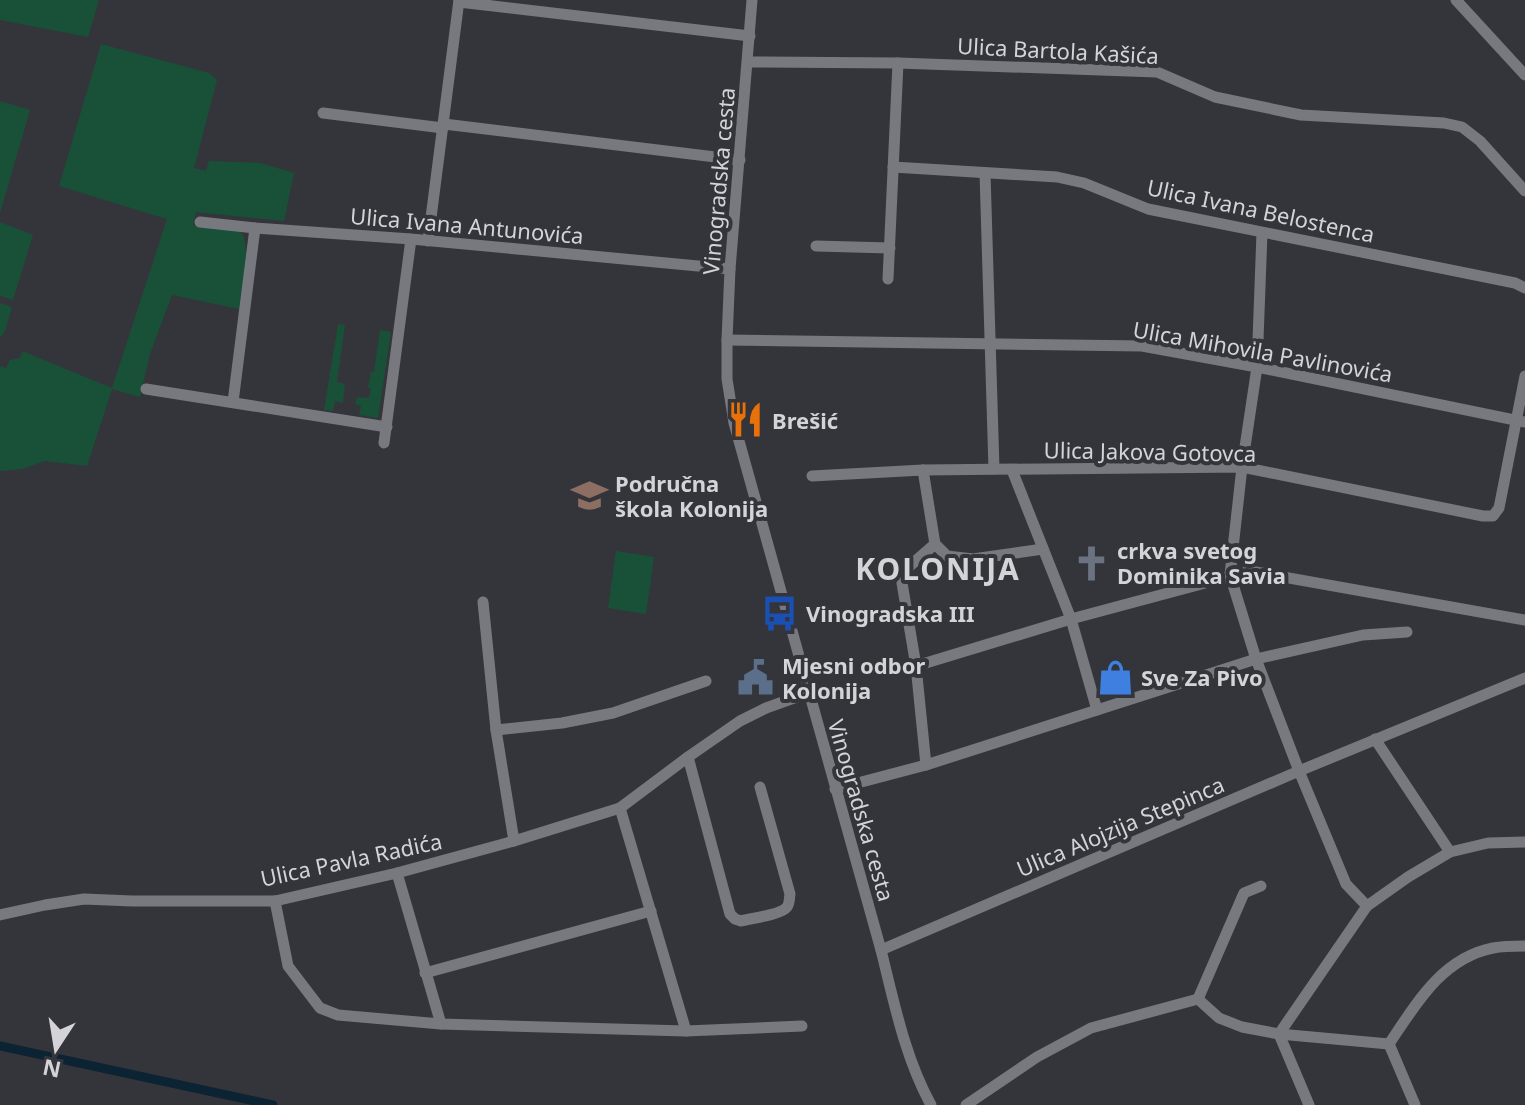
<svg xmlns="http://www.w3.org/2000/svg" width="1525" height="1105" font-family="'Noto Sans',sans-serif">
  <rect width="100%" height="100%" fill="#34353a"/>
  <g fill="#185137">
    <polygon points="0,0 99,0 88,37 0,20"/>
    <path d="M101 44 209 73 217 80 194 168 206 171 209 161 260 163 294 173 284 221 196 212 193 225 240 231C253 246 241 289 239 309L172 295 150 354 140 397 112 389 87 466 45 461 22 469 0 471V366L6 368 10 360 20 358 22 351 112 388 167 219 59 186Z"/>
    <polygon points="0,101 30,110 0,213"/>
    <polygon points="0,222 33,235 13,300 0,296"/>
    <polygon points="0,303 12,307 5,331 0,338"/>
    <polygon points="338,324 345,325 337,382 345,384 343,403 335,401 333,411 324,410"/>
    <polygon points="380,330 391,332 378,418 359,415 361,406 355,404 357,397 369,398 371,389 368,388 371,372 374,372"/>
    <polygon points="616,551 654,557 646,614 608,608"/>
  </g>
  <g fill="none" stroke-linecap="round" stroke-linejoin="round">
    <polyline stroke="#0b2332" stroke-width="9" points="0,1046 273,1105"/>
    <g stroke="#78797f" stroke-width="11">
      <path d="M752 0 730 269 727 340V379L734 423 881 950C894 1002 905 1058 931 1105"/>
      <polyline points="1456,0 1525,75"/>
      <polyline points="459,2 750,36"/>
      <polyline points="748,62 898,63 1157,72 1215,97 1301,115 1444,123 1462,127 1480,141 1525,191"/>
      <polyline points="323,113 443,128"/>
      <polyline points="444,124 740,160"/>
      <polyline points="893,167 1057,177 1084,183 1148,209 1515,283 1525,288"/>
      <polyline points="985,173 994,469"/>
      <polyline points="200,222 255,228 411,239 730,269"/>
      <polyline points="1262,233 1257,367 1242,467 1230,575 1256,659 1299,771 1346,884 1367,906"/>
      <polyline points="428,241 459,0"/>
      <polyline points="816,246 890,248"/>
      <polyline points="888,279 898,63"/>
      <polyline points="727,340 1142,346 1257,367 1525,422"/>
      <polyline points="146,389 387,427"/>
      <polyline points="233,402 255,228"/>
      <polyline points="384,443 411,239"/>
      <polyline points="923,470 935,544 947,556 973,559 1043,549"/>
      <polyline points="1012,470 1071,619 1097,710"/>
      <polyline points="812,476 923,470 1242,467 1483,516 1493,516 1499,508 1525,376"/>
      <polyline points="483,602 496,730 514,841"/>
      <polyline points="916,666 1071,619 1250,571 1525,620"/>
      <polyline points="496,730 562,723 613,713 706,681"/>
      <polyline points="1375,739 1450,852"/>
      <path d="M688 757 730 914 735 919 741 921C752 918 781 915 787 907 790 903 789 899 790 894L760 787"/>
      <polyline points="926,765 916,666 902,583 904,571 935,544"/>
      <polyline points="835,789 926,765 1256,659 1363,635 1407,632"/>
      <polyline points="620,808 686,1031"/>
      <polyline points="397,873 441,1024"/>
      <polyline points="275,901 288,966 320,1008 338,1015 441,1024 686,1031 802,1026"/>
      <polyline points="0,915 45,905 84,899 132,901 275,901 397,873 514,841 620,808 688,757 740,721 766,708 808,693"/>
      <polyline points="881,950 1299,771 1525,678"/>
      <polyline points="425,973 651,911"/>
      <path d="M1198 999 1219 1018 1242 1027 1279 1034 1389 1044C1416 1004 1442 958 1493 948 1503 946 1515 946 1525 946"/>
      <polyline points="1389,1044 1415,1105"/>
      <polyline points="966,1105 1037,1057 1091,1028 1198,999 1244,893 1261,886"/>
      <polyline points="1309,1105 1279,1034 1367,906 1408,877 1450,852 1488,843 1525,842"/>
    </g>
  </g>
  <defs>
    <symbol id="restaurant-bare" viewBox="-9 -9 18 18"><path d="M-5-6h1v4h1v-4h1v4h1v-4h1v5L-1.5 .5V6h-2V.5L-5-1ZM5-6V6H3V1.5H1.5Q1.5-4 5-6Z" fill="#e8710a" stroke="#34353a" stroke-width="2.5" paint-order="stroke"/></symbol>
    <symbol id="school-bare" viewBox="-9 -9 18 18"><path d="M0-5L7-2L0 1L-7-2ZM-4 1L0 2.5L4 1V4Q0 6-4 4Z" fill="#8d6e63" stroke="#34353a" stroke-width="2.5" paint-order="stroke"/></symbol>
    <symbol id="church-bare" viewBox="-9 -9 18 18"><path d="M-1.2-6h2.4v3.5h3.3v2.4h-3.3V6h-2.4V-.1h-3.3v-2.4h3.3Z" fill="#6b7280" stroke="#34353a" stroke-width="2.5" paint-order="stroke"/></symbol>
    <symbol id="bus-bare" viewBox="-9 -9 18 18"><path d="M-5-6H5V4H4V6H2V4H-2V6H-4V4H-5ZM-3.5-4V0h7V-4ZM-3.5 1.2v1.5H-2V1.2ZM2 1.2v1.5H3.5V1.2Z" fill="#1a4fb4" stroke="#34353a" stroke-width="2.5" paint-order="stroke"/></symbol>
    <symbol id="shop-bare" viewBox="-9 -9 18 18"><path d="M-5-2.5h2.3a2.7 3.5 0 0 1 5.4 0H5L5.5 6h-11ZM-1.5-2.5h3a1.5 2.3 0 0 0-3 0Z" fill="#3f7fe0" stroke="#34353a" stroke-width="2.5" paint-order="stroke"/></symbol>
    <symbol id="civic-bare" viewBox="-9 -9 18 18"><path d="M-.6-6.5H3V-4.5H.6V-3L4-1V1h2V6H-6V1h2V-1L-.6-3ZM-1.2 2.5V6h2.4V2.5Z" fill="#5c6f8a" stroke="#34353a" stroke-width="2.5" paint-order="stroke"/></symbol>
  </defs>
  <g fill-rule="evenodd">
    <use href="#restaurant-bare" x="720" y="394" width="51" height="51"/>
    <use href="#school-bare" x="564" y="470" width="51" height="51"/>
    <use href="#church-bare" x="1066" y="538" width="51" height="51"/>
    <use href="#bus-bare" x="754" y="588" width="51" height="51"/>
    <use href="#shop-bare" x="1090" y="652" width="51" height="51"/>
    <use href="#civic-bare" x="730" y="652" width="51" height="51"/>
  </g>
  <g text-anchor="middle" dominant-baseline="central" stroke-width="8" stroke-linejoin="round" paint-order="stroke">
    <g font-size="22" fill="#d4d4d8" stroke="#34353a">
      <text transform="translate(1058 50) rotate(3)">Ulica Bartola Kašića</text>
      <text transform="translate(718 181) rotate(-85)">Vinogradska cesta</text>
      <text transform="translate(1261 210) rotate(12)">Ulica Ivana Belostenca</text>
      <text transform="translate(467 225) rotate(5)">Ulica Ivana Antunovića</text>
      <text transform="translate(1263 351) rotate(10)">Ulica Mihovila Pavlinovića</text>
      <text transform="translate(1150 451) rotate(1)">Ulica Jakova Gotovca</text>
      <text transform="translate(862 810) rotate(74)">Vinogradska cesta</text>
      <text transform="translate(1120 826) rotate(-23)">Ulica Alojzija Stepinca</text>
      <text transform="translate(351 859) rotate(-12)">Ulica Pavla Radića</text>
    </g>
    <g font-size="22" font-weight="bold" fill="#d4d4d8" stroke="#34353a" text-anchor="start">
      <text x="772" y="420">Brešić</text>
      <text x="615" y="483">Područna<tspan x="615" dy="25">škola Kolonija</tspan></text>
      <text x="1117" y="550">crkva svetog<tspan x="1117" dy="25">Dominika Savia</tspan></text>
      <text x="806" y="613">Vinogradska III</text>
      <text x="782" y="665">Mjesni odbor<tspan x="782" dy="25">Kolonija</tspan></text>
      <text x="1141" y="677">Sve Za Pivo</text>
    </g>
    <g font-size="30" font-weight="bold" letter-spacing="2" fill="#d4d4d8" stroke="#34353a">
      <text x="938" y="568">KOLONIJA</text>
    </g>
  </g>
  <g transform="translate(56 1049) rotate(192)" stroke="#34353a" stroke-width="6" paint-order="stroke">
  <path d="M0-6L14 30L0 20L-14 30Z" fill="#d4d4d8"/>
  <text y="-12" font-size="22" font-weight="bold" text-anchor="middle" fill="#d4d4d8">N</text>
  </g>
</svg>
